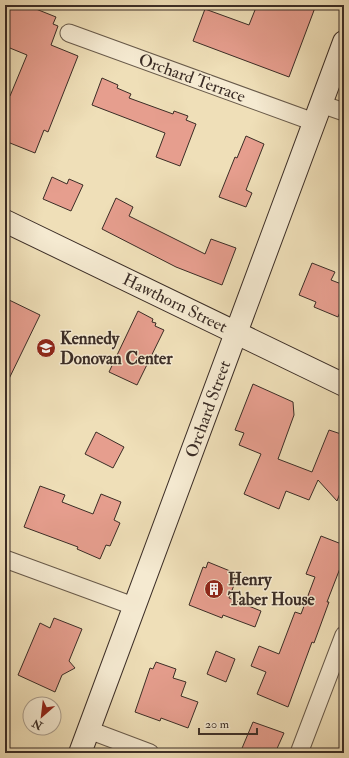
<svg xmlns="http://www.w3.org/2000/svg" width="349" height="758" font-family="'IM FELL Double Pica',serif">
  <rect width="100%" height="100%" fill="#efdfb8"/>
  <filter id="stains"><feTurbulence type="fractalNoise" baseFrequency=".005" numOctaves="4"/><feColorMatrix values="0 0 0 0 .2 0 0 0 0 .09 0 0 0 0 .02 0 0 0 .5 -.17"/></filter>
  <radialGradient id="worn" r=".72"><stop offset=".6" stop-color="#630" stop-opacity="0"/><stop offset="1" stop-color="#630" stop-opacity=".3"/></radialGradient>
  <g fill="#e69e8e" stroke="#3b2d26">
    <polygon points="5,5 26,5 56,17 53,24 58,26 51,45 78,56 48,132 44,130 35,153 5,141 5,94 10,96 27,55 5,46"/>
    <polygon points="257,5 316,5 289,77 193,41 205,9 249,25"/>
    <polygon points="102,78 118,85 117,88 131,94 129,98 173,114 174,111 188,116 186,120 196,124 180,166 156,157 165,133 92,105"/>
    <polygon points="246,136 264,144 246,190 252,193 246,207 219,197 235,157 237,158"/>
    <polygon points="52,177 67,184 69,179 83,185 71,211 43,199"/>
    <polygon points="116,198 133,207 129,216 205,254 211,239 236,248 222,285 176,267 102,229"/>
    <polygon points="312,263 335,272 331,280 344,285 344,302 338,317 314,307 316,302 299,295"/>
    <polygon points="5,298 40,315 5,387"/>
    <polygon points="138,311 153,319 152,322 156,323 155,326 164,330 137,385 109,372"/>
    <polygon points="253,384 293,402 294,415 278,459 312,472 329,430 344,435 344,483 337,501 318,480 309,500 286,491 279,509 244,494 261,454 239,445 244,433 235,430"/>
    <polygon points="96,432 124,447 113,468 85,454"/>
    <polygon points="40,486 65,495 62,502 93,514 101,494 121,502 114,520 120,523 110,546 106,545 100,559 77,549 78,547 24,527"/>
    <polygon points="321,536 344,545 344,558 327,602 329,602 314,643 312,642 288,707 257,694 266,672 251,666 259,646 279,654 295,612 301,614 315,577 306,574"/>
    <polygon points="208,562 235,573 233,579 236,580 229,598 261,611 255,627 223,615 222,618 189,605 203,567 206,568"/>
    <polygon points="54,618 82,629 69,661 75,668 62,675 55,692 18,675 40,623 50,628"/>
    <polygon points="216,651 235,659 226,682 207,674"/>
    <polygon points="156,662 176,669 173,678 186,682 181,696 198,702 188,728 161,718 160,721 135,712 150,668 153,669"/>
    <polygon points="253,722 284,733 275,753 240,753"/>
  </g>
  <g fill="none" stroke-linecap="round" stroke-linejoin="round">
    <defs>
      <g id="street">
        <polyline points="69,33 314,122"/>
        <polyline points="321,104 344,112"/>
        <polyline points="5,559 136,607"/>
        <polyline points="89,730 150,753"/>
        <polyline points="299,753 344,635"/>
      </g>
      <g id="secondary">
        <polyline points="5,221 344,385"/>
        <polyline points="80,753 344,42"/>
      </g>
    </defs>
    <use href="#street" stroke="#685a4a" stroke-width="19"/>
    <use href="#secondary" stroke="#3b2d26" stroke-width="24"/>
    <use href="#street" stroke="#f5ead1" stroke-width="17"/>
    <use href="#secondary" stroke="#f5ead1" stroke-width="22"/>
  </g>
  <defs>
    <symbol id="school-disc" viewBox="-11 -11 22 22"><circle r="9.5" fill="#8f2418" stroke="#f5ead1"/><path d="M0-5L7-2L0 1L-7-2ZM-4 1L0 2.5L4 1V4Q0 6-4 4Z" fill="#fff"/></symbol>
    <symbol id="building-disc" viewBox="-11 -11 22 22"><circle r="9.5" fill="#8f2418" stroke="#f5ead1"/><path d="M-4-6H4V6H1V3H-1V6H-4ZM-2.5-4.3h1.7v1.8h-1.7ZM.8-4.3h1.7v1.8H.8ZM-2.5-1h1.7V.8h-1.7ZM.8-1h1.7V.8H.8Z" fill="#fff"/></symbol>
  </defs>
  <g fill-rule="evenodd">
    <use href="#school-disc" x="35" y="337" width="22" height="22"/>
    <use href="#building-disc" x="203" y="578" width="22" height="22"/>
  </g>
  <g text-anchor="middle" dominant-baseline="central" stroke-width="3" stroke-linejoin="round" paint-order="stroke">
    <g font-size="17" fill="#3b2d26" stroke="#f5ead1">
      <text transform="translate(192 78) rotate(20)">Orchard Terrace</text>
      <text transform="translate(175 303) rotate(26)">Hawthorn Street</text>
      <text transform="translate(208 409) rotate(-70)">Orchard Street</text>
    </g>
    <g font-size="17" font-weight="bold" fill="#3b2d26" stroke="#f5ead1" text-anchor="start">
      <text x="60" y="338">Kennedy<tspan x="60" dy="20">Donovan Center</tspan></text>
      <text x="228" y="579">Henry<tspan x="228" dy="20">Taber House</tspan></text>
    </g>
  </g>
  <rect width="349" height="758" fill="none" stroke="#efdfb8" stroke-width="20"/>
  <rect x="6" y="6" width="337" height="746" fill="none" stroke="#3b2d26" stroke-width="2"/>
  <rect x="10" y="10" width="329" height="738" fill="none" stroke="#3b2d26"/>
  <g transform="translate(42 716) rotate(208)"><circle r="19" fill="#f5ead1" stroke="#ab9e8d"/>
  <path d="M0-3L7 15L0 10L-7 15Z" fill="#8f2418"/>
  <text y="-6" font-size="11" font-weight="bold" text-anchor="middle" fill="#3b2d26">N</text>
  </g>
  <path d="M199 728v6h58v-6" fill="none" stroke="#3b2d26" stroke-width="2"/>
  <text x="205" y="728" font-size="12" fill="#3b2d26" stroke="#f5ead1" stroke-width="3" paint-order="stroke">20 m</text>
  <rect width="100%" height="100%" filter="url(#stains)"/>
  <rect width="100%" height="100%" fill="url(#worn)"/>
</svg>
